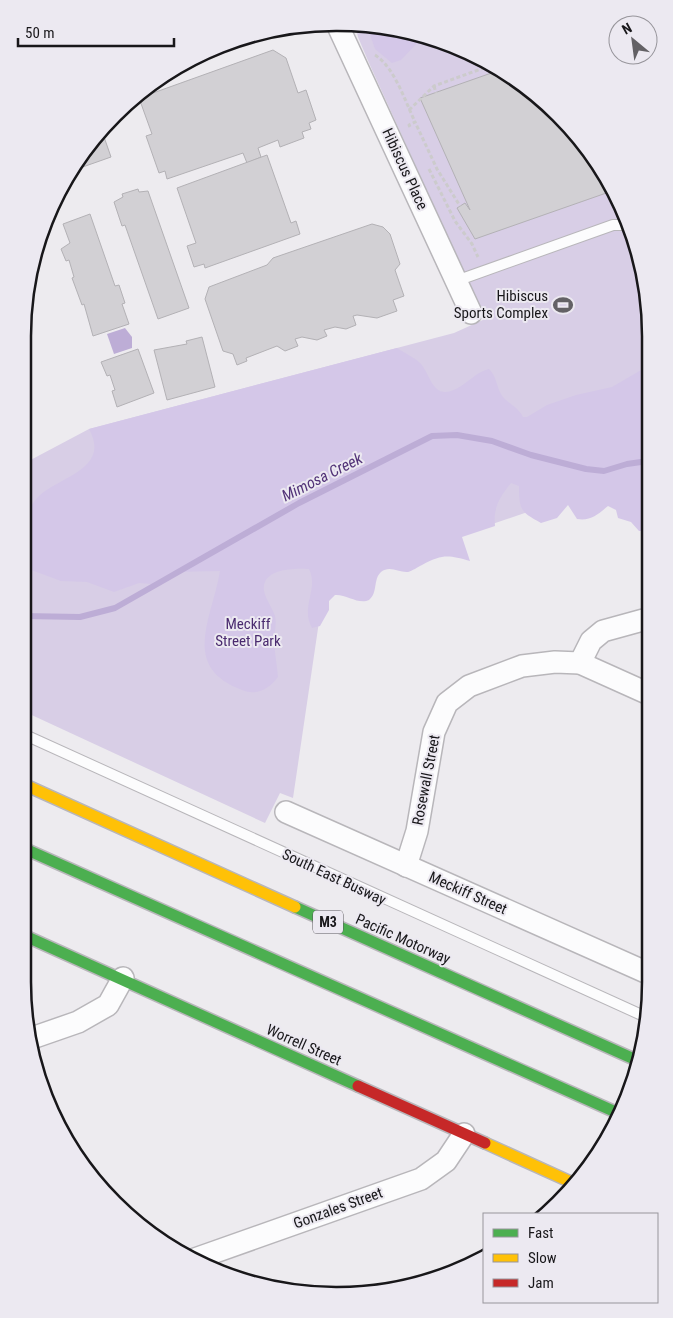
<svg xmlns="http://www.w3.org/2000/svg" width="673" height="1318" font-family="'Roboto Condensed',sans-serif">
  <rect width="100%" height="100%" fill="#edebef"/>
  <polygon fill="#d8cee6" points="355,23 475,55 528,88 586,146 626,216 648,295 648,471 325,581 293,798 280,793 265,823 23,711 23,464 89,429 454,333 485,319 369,63 358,37"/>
  <g fill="#d4c7e8">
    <polygon points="367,26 420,40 401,60 392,63 375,49"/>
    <path d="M397 348C404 353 414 357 420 363 431 374 432 401 456 389 468 383 476 372 489 369 497 377 496 385 501 394 506 403 518 406 523 417H527L547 405 576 395 612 387 648 366V525L643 531H639L631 522 618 518 616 510 608 506C597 515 591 521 577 519L568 505 557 518 541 523C521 512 519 510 519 486L511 483C500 497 493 507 495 526L462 537 470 561C448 555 443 554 422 565 418 567 412 571 408 572 399 573 390 565 381 572 373 579 378 593 369 600 359 605 346 594 335 595L329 601V610L320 626 312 628C300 607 319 589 309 569 295 568 261 568 264 591 266 600 272 607 275 616 277 624 274 634 274 642 275 654 277 666 278 677 269 689 257 696 242 690 180 667 212 619 220 571L172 572 151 584 139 583 114 592 87 582 61 581 23 567C23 556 20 527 24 518 27 511 34 501 39 496 60 476 111 469 89 429Z"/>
  </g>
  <polygon fill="#bdadd6" points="125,328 132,337 132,348 114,354 107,334"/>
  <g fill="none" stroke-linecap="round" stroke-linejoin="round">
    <polyline stroke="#bdadd6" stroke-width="6" points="23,616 80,617 115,608 299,503 432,436 457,435 492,441 531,455 586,469 604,471 627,464 648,461"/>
  </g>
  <g fill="#d2d0d4" stroke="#b3b1b5">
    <polygon points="273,50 286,58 298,93 306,90 316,120 309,123 311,129 302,132 304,138 280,147 278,140 258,148 261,157 247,163 243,153 167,179 165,171 159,173 146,136 152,134 139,98"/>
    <polygon points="500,70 528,88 586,146 612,191 475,239 457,208 465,203 470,210 420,98"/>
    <polygon points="103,134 111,157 77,169"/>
    <polygon points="267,155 291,223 296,221 300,234 205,268 204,264 194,267 187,246 196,243 177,188"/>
    <polygon points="138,189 139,192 148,191 189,308 158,319 125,225 122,226 114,202 123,197 122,194"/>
    <polygon points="90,214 115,286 119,285 125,303 122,304 129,324 93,336 84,304 82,305 72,278 74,277 69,260 66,261 61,249 70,243 63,224"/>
    <polygon points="372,224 383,227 390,234 400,264 395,270 404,296 393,300 397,311 377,318 357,315 353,316 356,325 346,329 335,327 324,330 327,336 317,340 302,337 295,339 298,346 285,351 277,346 246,358 247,361 237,365 233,354 223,351 205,299 209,287 267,265 273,258"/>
    <polygon points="202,337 215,387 167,400 154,350 187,344 186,341"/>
    <polygon points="138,349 154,393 117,407 112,391 115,390 110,375 107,376 101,362"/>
  </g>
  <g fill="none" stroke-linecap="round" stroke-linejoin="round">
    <defs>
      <g id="lane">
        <polyline points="456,281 613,225 629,225"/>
        <polyline points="23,734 646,1017"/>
      </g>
      <g id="street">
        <polyline points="338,26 471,313"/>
        <polyline points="580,663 591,641 603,631 643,620 649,622"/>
        <polyline points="286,812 650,974"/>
        <polyline points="406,866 417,831 434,732 447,703 469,686 522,666 555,662 580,663 649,694"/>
        <polyline points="32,1038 78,1022 108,1005 123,978"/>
        <polyline points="195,1259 421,1179 446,1161 464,1134"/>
      </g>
      <g id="fast">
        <polyline points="23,848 620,1114"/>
        <polyline points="295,907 634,1059"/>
        <polyline points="23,935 358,1086"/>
      </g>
      <g id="slow">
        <polyline points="23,784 295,907"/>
        <polyline points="485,1143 573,1183"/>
      </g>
      <polyline id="jam" points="358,1086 485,1143"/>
    </defs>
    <use href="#lane" stroke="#b8b6ba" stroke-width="12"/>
    <use href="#street" stroke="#b8b6ba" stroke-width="24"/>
    <use href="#fast" stroke="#b8b6ba" stroke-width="14"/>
    <use href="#slow" stroke="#b8b6ba" stroke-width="14"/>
    <use href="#jam" stroke="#b8b6ba" stroke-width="14"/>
    <g stroke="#cccbcc" stroke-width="3" stroke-dasharray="4 2.5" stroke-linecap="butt">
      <path d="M375 55C395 68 405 101 415 122"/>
      <polyline points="434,86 436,93"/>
      <polyline points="409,110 434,86 492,65"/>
      <polyline points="410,127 409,125 415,122 437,169 460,206"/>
      <polyline points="429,169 455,221 472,244 478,257"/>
    </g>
    <use href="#lane" stroke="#fcfcfd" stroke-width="10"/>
    <use href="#street" stroke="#fcfcfd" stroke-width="21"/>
    <use href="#fast" stroke="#4caf50" stroke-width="11"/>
    <use href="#slow" stroke="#ffc107" stroke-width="11"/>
    <use href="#jam" stroke="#c62828" stroke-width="11"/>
  </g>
  <defs>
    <symbol id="stadium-bare" viewBox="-9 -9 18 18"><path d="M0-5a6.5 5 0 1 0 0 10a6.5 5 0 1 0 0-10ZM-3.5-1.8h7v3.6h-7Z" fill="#636165" stroke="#ece9f1" stroke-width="2.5" paint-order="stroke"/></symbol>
  </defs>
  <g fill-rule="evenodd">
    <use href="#stadium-bare" x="549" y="291" width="28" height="28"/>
  </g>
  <g text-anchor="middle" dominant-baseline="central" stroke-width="4" stroke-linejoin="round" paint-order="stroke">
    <rect fill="#ece9f1" stroke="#58565a" stroke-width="1" x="313" y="910.5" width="30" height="23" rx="4"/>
    <g font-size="14" font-weight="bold" fill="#18171a">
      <text x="328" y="922">M3</text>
    </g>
    <g font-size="15" fill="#18171a" stroke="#ece9f1">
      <text transform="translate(405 169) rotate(65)">Hibiscus Place</text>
      <text transform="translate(426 780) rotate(-79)">Rosewall Street</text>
      <text transform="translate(334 877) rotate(25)">South East Busway</text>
      <text transform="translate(468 893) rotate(24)">Meckiff Street</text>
      <text transform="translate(403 939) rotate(24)">Pacific Motorway</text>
      <text transform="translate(304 1045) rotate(24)">Worrell Street</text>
      <text transform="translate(338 1208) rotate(-20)">Gonzales Street</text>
    </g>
    <g font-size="15" fill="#18171a" stroke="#ece9f1" text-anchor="end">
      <text x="548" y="296">Hibiscus<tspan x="548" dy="17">Sports Complex</tspan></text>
    </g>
    <g font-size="15" fill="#4a2b6f" stroke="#ece9f1">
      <text x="248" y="624">Meckiff<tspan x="248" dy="17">Street Park</tspan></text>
    </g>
    <g font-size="16" font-style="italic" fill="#523378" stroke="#ece9f1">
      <text transform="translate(322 477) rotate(-27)">Mimosa Creek</text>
    </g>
  </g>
  <path d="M0 0H673V1318H0ZM336 31H337A305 305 0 0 1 642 336V982A305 305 0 0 1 337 1287H336A305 305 0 0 1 31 982V336A305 305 0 0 1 336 31Z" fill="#ece9f1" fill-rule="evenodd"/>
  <path fill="none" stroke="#18171a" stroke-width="2.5" d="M336 31H337A305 305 0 0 1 642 336V982A305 305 0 0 1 337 1287H336A305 305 0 0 1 31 982V336A305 305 0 0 1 336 31Z"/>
  <rect x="483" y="1213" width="175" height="90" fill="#ece9f1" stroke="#97959b"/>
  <rect x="493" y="1229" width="25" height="8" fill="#4caf50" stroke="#97959b"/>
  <text x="528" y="1238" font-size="15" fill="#18171a">Fast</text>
  <rect x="493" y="1254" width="25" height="8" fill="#ffc107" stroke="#97959b"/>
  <text x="528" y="1263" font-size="15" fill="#18171a">Slow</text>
  <rect x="493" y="1279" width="25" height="8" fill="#c62828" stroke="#97959b"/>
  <text x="528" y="1288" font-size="15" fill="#18171a">Jam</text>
  <g transform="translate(633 40) rotate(331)"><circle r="24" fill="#ece9f1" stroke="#97959b"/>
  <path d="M0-4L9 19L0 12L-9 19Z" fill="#636165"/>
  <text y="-8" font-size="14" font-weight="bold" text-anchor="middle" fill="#18171a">N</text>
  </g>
  <path d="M18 38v8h156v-8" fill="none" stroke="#18171a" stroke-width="2.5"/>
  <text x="25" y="38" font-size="15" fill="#18171a" stroke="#ece9f1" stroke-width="4" paint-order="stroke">50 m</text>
</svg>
